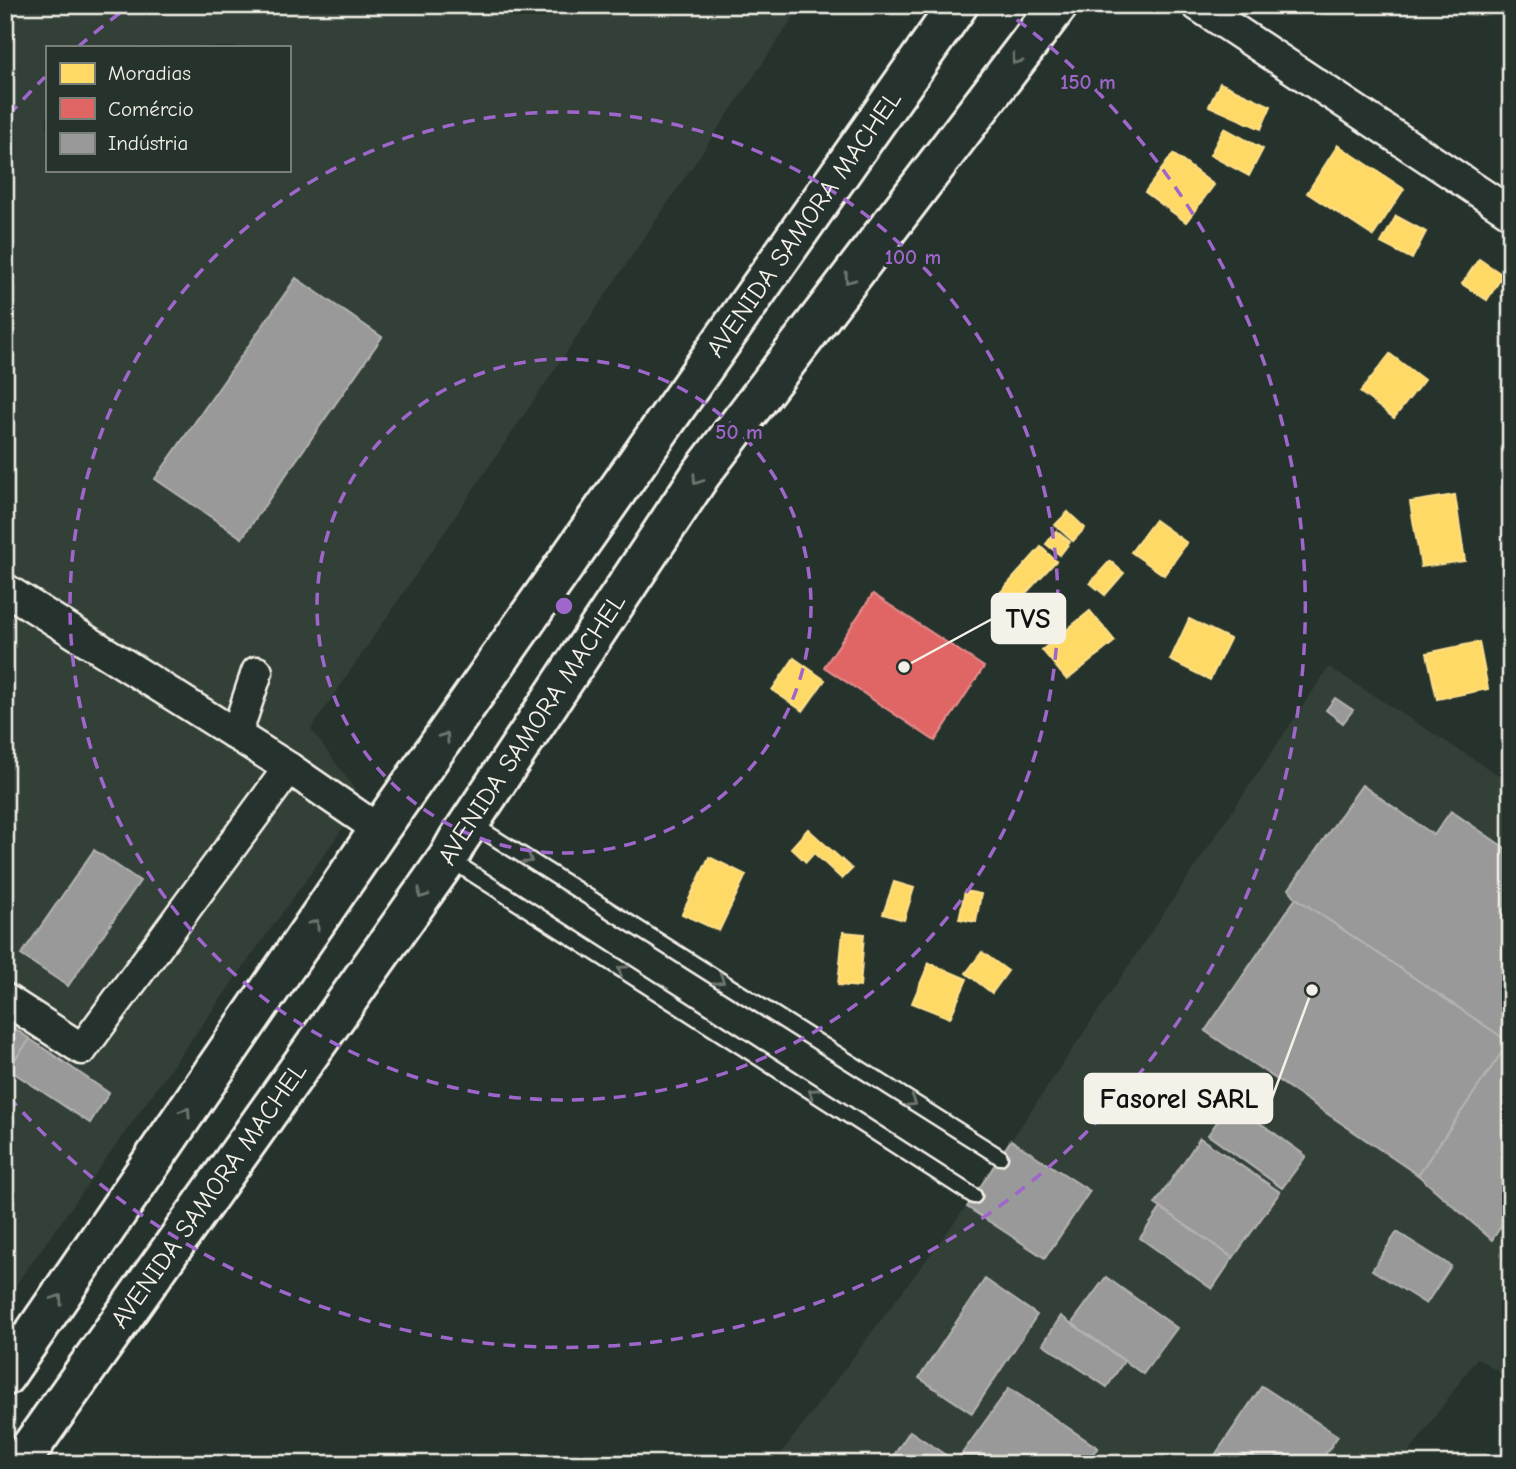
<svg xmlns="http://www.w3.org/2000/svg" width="1516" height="1469" font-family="'Comic Neue',sans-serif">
  <rect width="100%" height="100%" fill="#26332d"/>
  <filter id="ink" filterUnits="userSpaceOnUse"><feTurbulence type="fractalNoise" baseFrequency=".0143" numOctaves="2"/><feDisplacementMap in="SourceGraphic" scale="14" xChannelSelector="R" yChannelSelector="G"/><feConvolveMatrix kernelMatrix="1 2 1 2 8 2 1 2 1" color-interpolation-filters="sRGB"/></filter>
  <g filter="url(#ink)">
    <g fill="#333f39" fill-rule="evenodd">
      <path d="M5 5H802L311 729 363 800 5 1300ZM47 47H289V170H47Z"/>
      <polygon points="1329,667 1511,783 1511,1380 1477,1358 1401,1464 773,1464 974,1196"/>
    </g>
    <g fill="#ffd966" stroke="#fce08d" stroke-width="2">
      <polygon points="1220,83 1271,106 1261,129 1209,106"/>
      <polygon points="1224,128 1263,149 1249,176 1210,155"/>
      <polygon points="1338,145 1404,189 1373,236 1307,193"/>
      <polygon points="1173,154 1214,185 1186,222 1145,192"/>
      <polygon points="1396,216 1426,232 1412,259 1381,243"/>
      <polygon points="1479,259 1503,275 1487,300 1462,284"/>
      <polygon points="1390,354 1424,380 1394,418 1360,392"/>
      <polygon points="1455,495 1465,561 1421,567 1410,502"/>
      <polygon points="1068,512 1085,528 1073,541 1055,525"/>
      <polygon points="1155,520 1187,543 1164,575 1131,552"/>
      <polygon points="1056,531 1070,542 1060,555 1046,544"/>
      <polygon points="1041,547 1056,561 1013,607 999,594"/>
      <polygon points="1110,561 1124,573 1105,595 1090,583"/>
      <polygon points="1090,611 1115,641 1067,680 1042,650"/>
      <polygon points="1189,619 1230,639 1210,680 1170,660"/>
      <polygon points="1479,642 1488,689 1437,699 1427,653"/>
      <polygon points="794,658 825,680 803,711 772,690"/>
      <polygon points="808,829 852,869 842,879 814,853 806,862 791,848"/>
      <polygon points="709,857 746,875 719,931 682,914"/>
      <polygon points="894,882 914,888 904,920 883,914"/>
      <polygon points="965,891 981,894 976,922 959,919"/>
      <polygon points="843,932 864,934 860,987 838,985"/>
      <polygon points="982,952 1008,971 992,993 966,973"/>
      <polygon points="929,963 967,979 950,1018 912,1003"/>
    </g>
    <polygon fill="#e06666" stroke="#e6908d" stroke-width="2" points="873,594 984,667 935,741 824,667"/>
    <g fill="#999" stroke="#b4b3b1" stroke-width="2">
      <polygon points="296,278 382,337 242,538 155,479"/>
      <polygon points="1335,698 1353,710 1343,723 1326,710"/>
      <polygon points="1362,785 1434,835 1451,811 1511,852 1509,1042 1296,898 1289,889"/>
      <polygon points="94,850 140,881 68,986 21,955"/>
      <polygon points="1296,898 1509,1042 1418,1175 1205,1031"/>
      <polygon points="5,1022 30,1039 5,1073"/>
      <polygon points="30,1039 109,1093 90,1123 8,1069"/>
      <polygon points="1509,1042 1511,1211 1492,1240 1418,1175"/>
      <polygon points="1231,1102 1306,1156 1282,1188 1208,1135"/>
      <polygon points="1200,1138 1280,1192 1233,1258 1155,1204"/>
      <polygon points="1011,1140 1090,1191 1045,1258 967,1207"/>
      <polygon points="1161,1208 1233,1258 1212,1289 1140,1238"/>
      <polygon points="1397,1232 1451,1266 1426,1304 1372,1270"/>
      <polygon points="1106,1277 1177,1328 1143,1374 1072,1323"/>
      <polygon points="985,1279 1037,1315 972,1413 919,1378"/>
      <polygon points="1061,1316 1124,1361 1107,1387 1043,1344"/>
      <polygon points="1262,1386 1338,1436 1319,1464 1209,1464"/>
      <polygon points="1009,1388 1098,1448 1091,1455 1103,1464 998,1464 981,1453 973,1464 956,1462"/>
      <polygon points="910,1431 956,1462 959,1464 888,1464"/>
      <polygon points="981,1453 998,1464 974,1464"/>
    </g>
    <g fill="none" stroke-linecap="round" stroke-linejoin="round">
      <defs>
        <g id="lane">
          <polyline points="471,823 1000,1157"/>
          <polyline points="448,858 974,1196"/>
          <polyline points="5,1327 27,1342"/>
        </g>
        <g id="street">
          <polyline points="1197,5 1511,213"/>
          <polyline points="5,589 289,768 379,830"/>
          <polyline points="236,735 257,672"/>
          <polyline points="5,999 82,1049 289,768"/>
        </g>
        <g id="highway">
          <path id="s1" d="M5 1376 379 830 958 5"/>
          <path id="s2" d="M19 1464 448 858 458 840 701 474 1058 5"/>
        </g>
      </defs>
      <use href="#lane" stroke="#f4f1e8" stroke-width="19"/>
      <use href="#street" stroke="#f4f1e8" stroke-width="35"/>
      <use href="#highway" stroke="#f4f1e8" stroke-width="44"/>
      <use href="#lane" stroke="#26332d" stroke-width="14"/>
      <use href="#street" stroke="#26332d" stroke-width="30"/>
      <use href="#highway" stroke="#26332d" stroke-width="38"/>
    </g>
    <defs><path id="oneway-chevron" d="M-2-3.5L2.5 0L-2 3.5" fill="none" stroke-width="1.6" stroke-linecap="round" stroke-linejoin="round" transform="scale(1.75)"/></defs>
    <g stroke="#6e766e">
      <use href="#oneway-chevron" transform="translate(1016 60) rotate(127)"/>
      <use href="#oneway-chevron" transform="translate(849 279) rotate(127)"/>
      <use href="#oneway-chevron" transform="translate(697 480) rotate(124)"/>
      <use href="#oneway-chevron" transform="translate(445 737) rotate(-55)"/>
      <use href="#oneway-chevron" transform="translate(528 859) rotate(32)"/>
      <use href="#oneway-chevron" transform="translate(422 894) rotate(125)"/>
      <use href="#oneway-chevron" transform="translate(315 924) rotate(-56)"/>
      <use href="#oneway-chevron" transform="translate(622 970) rotate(-147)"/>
      <use href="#oneway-chevron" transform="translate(720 980) rotate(32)"/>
      <use href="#oneway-chevron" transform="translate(813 1093) rotate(-147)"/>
      <use href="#oneway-chevron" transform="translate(912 1102) rotate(32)"/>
      <use href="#oneway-chevron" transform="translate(186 1112) rotate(-56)"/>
      <use href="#oneway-chevron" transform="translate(58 1299) rotate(-56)"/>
    </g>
  </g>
  <g fill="none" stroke="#9f67cb" stroke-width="3.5" stroke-dasharray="12 9">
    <circle cx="564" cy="606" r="247"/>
    <circle cx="564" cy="606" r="494"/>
    <path d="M9 115A741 741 0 0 1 45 77M78 47A741 741 0 0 1 128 7M1000 7A741 741 0 1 1 9 1097"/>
  </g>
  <g text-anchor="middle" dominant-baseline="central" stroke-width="7" stroke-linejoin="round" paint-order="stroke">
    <g font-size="26" fill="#f4f1e8" stroke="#26332d">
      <text stroke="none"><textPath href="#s1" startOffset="1402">AVENIDA SAMORA MACHEL</textPath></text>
      <text stroke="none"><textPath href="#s2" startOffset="896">AVENIDA SAMORA MACHEL</textPath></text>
      <text stroke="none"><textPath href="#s2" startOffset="329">AVENIDA SAMORA MACHEL</textPath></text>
    </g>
  </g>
  <circle cx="564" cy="606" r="10" fill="#9f67cb" stroke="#26332d" stroke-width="3.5"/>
  <g font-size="21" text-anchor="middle" font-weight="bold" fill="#9f67cb" stroke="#26332d" stroke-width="7" stroke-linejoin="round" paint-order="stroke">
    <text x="1088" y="89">150 m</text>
    <text x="913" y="264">100 m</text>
    <text x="739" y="439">50 m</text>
  </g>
  <path fill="none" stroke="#f4f1e8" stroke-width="2.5" d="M904 667L992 619M1312 990L1272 1098"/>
  <g fill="#f4f1e8" stroke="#26332d" stroke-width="2.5">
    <circle cx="904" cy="667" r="7"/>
    <circle cx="1312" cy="990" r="7"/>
  </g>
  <g fill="#f4f1e8" stroke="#f4f1e8" stroke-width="2.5">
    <rect x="992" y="594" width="73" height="49" rx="7"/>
    <rect x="1085" y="1074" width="187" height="49" rx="7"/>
  </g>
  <g font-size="28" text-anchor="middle" font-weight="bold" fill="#111">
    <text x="1028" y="628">TVS</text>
    <text x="1179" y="1108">Fasorel SARL</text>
  </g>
  <rect width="1516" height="1469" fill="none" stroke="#26332d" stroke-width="28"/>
  <rect x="14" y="14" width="1488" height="1441" fill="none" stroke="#f4f1e8" stroke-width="2.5" filter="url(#ink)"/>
  <rect x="46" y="46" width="245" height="126" fill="#26332d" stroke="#787f78" stroke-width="2"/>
  <rect x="60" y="63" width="35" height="21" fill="#ffd966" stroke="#787f78" stroke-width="2"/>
  <text x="108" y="80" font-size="21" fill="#f4f1e8">Moradias</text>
  <rect x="60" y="98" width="35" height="21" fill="#e06666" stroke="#787f78" stroke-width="2"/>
  <text x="108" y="116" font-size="21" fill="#f4f1e8">Comércio</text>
  <rect x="60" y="133" width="35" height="21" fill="#999999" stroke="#787f78" stroke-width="2"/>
  <text x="108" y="150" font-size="21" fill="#f4f1e8">Indústria</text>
</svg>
